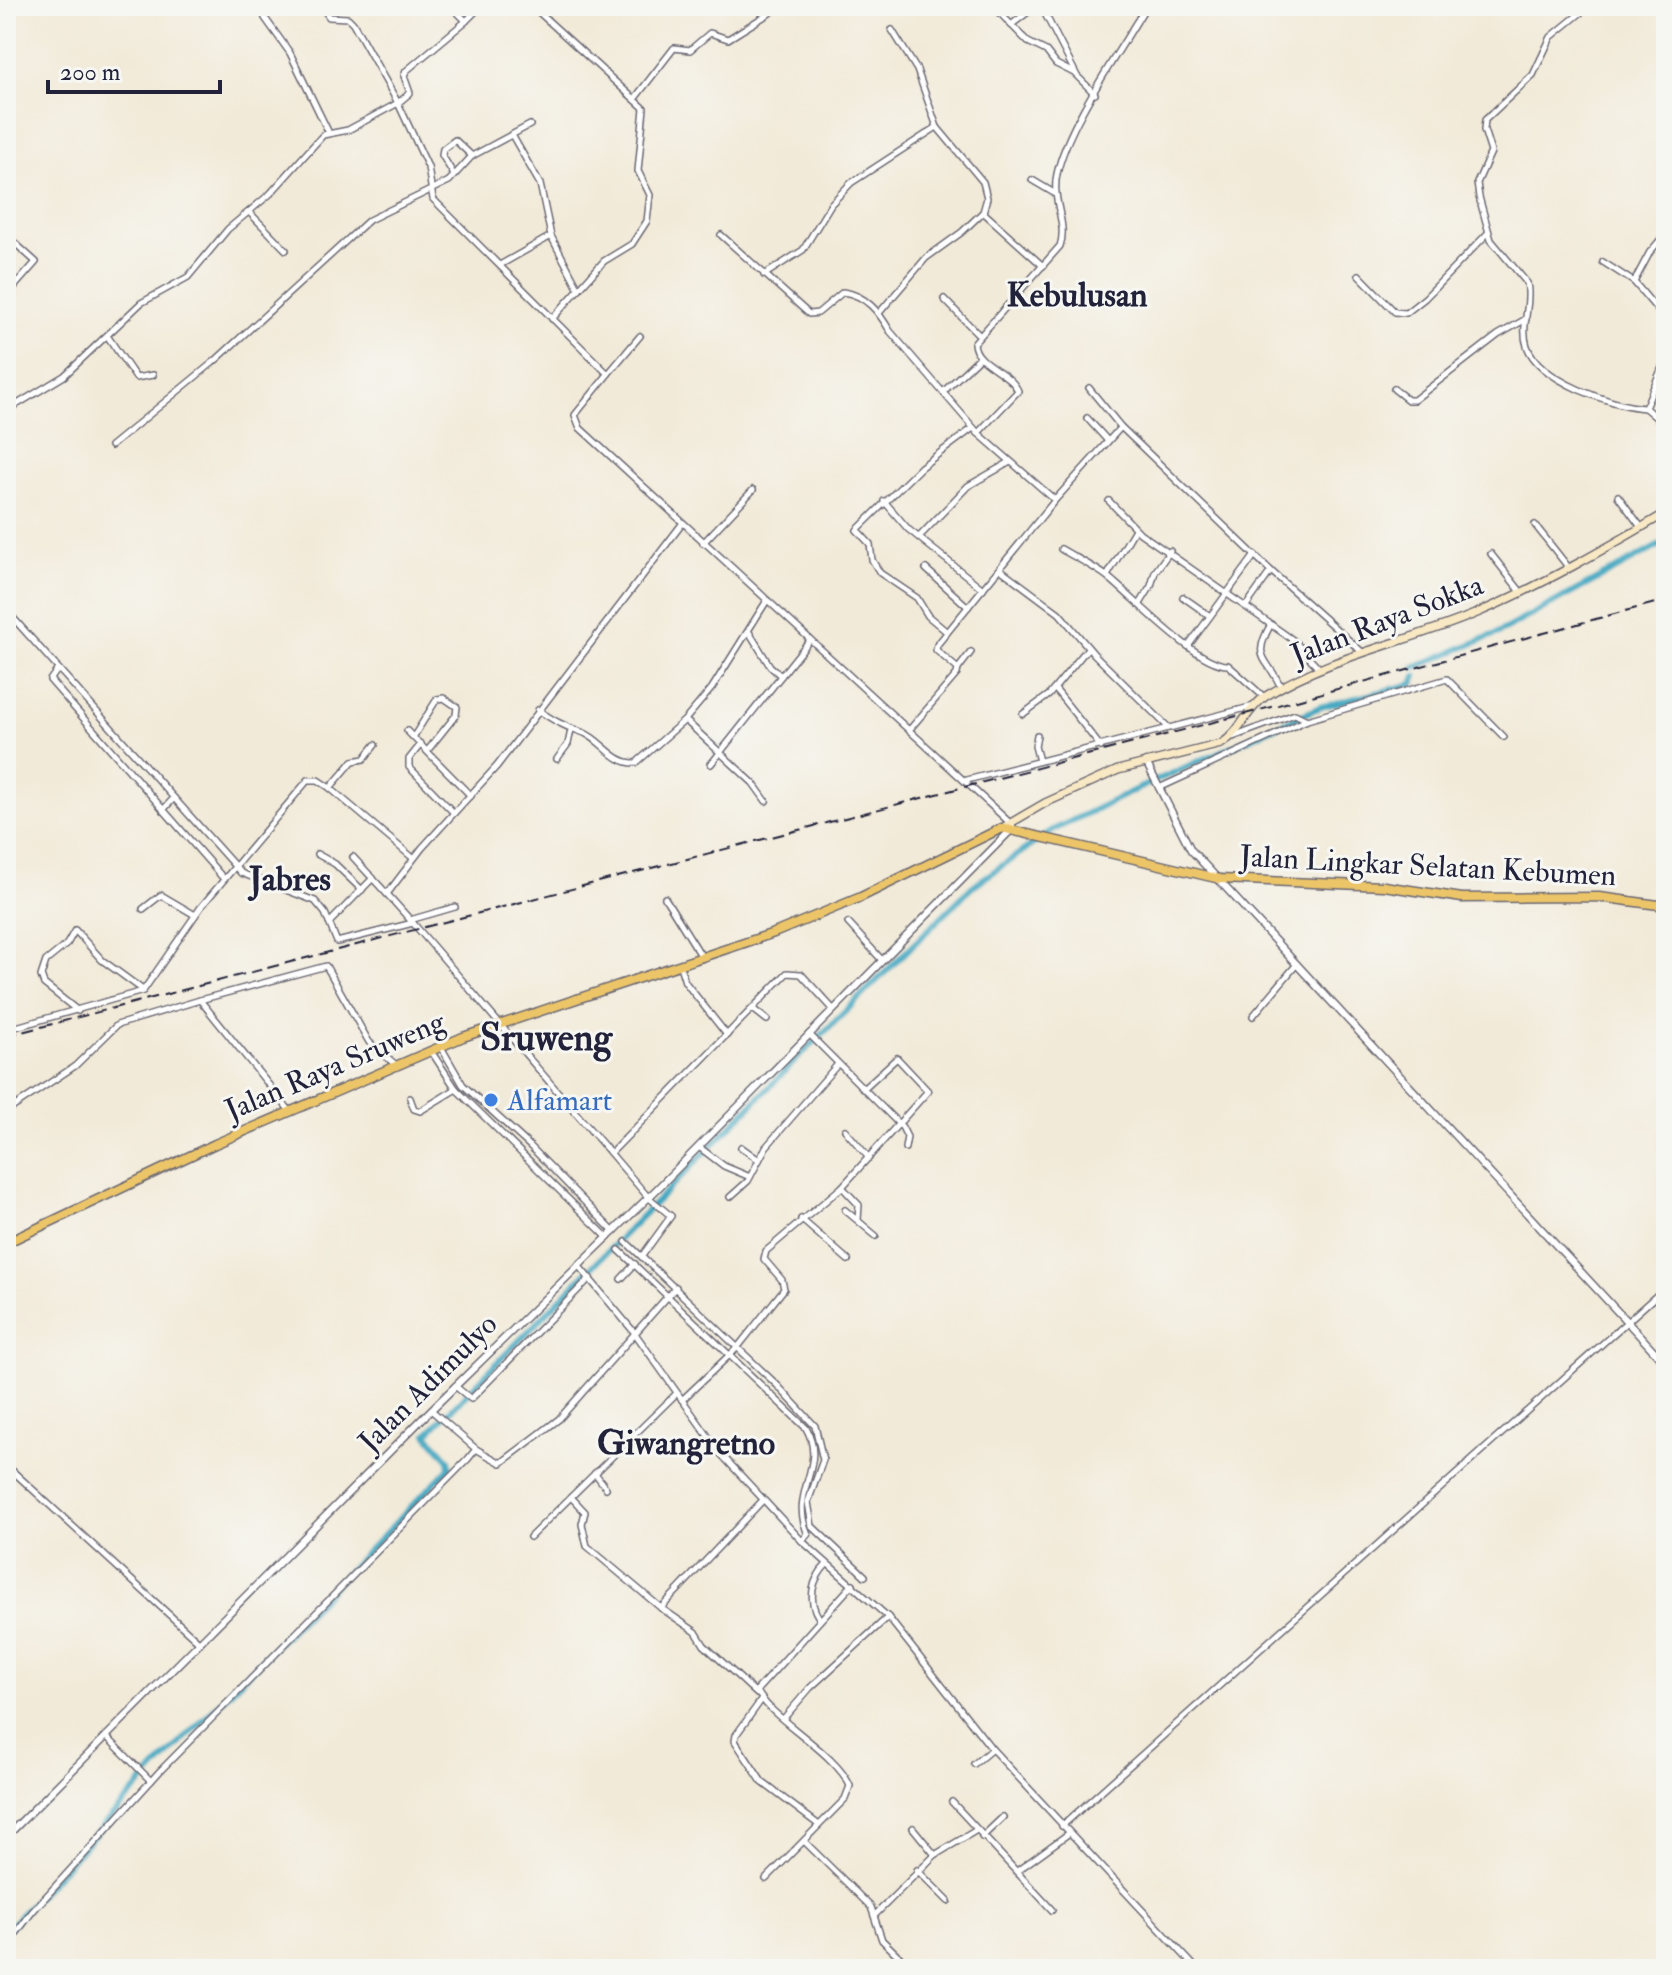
<svg xmlns="http://www.w3.org/2000/svg" width="1672" height="1975" font-family="'IM FELL Double Pica',serif">
  <rect width="100%" height="100%" fill="#f6f6f2"/>
  <filter id="ink" filterUnits="userSpaceOnUse"><feTurbulence type="fractalNoise" baseFrequency=".0125" numOctaves="2"/><feDisplacementMap in="SourceGraphic" scale="16" xChannelSelector="R" yChannelSelector="G"/><feConvolveMatrix kernelMatrix="1 2 1 2 8 2 1 2 1" color-interpolation-filters="sRGB"/></filter>
  <filter id="wash" filterUnits="userSpaceOnUse"><feTurbulence type="fractalNoise" baseFrequency=".006" numOctaves="4" result="noise"/><feDisplacementMap in="SourceGraphic" scale="32" xChannelSelector="R" yChannelSelector="G"/><feGaussianBlur stdDeviation="1.8" result="paint"/><feColorMatrix in="noise" values="0 0 0 0 0 0 0 0 0 0 0 0 0 0 0 0 0 1.4 0 .05"/><feComposite in="paint" operator="in"/></filter>
  <g filter="url(#wash)">
    <rect width="100%" height="100%" fill="#f2ead8"/>
    <g fill="none" stroke-linecap="round" stroke-linejoin="round">
      <g stroke="#41a7c1" stroke-width="6">
        <polyline points="1415,667 1496,634 1666,542"/>
        <polyline points="6,1931 156,1768 450,1467 449,1460 427,1434 802,1054 973,886 1053,830 1135,790 1320,707 1413,684 1416,676"/>
      </g>
    </g>
  </g>
  <g filter="url(#ink)">
    <g fill="none" stroke-linecap="round" stroke-linejoin="round">
      <defs>
        <g id="minor">
          <polyline points="321,6 329,17 348,18 353,23 398,103 410,93 404,76 406,71 466,21 451,6"/>
          <polyline points="532,6 644,108 638,171 650,195 647,221 632,244 604,261 552,319"/>
          <polyline points="993,6 1028,42 1046,51 1056,64 1074,73 1095,94"/>
          <polyline points="1041,6 1076,74"/>
          <path d="M1589 6 1551 37 1533 75 1485 120 1484 130 1491 152 1477 183 1479 197 1491 240 1527 283C1532 304 1520 325 1527 346 1539 381 1613 406 1645 408"/>
          <polyline points="265,18 290,53 328,131"/>
          <polyline points="466,21 481,6"/>
          <polyline points="1011,25 1036,6"/>
          <polyline points="892,30 917,70 937,127 983,182 987,198 983,212"/>
          <polyline points="636,97 674,48 690,50 710,33 728,39 781,6"/>
          <polyline points="454,175 442,155 443,149 455,140 472,156"/>
          <polyline points="1032,180 1054,193"/>
          <polyline points="249,212 286,250"/>
          <polyline points="1666,233 1650,252 1634,282 1666,320"/>
          <polyline points="6,235 36,262 6,296"/>
          <path d="M721 235 809 314 818 313 843 292C866 295 879 312 890 331L978 433"/>
          <polyline points="551,236 579,289"/>
          <polyline points="1603,262 1634,282"/>
          <polyline points="500,265 551,236 540,184 512,135"/>
          <polyline points="764,275 803,250 831,204 851,183 937,127"/>
          <polyline points="1359,275 1395,312 1406,313 1425,298 1488,233"/>
          <polyline points="944,299 979,335"/>
          <polyline points="880,312 926,258 962,232 983,212 1043,266"/>
          <polyline points="108,337 136,378 153,375"/>
          <polyline points="1666,358 1645,408 1666,426"/>
          <polyline points="608,374 640,336"/>
          <polyline points="1089,388 1121,427"/>
          <polyline points="1394,389 1408,400 1414,400 1498,335 1526,319"/>
          <polyline points="943,392 980,357"/>
          <polyline points="6,411 64,376 141,303 188,277 228,229 270,194 323,135 348,130 398,103 428,167 433,199 608,374 575,415 580,428 1009,822"/>
          <polyline points="1087,418 1108,441"/>
          <polyline points="111,446 216,360 369,220 449,181 472,156 530,125"/>
          <polyline points="1618,496 1641,527"/>
          <path d="M1055 500 978 433 1018 391C1010 371 975 365 974 343L1060 246C1068 224 1051 200 1057 174 1068 123 1119 53 1146 6"/>
          <polyline points="884,501 908,529 983,589"/>
          <polyline points="1109,501 1140,533 1293,640 1320,669"/>
          <polyline points="1535,525 1569,568"/>
          <polyline points="919,537 968,486 1010,462"/>
          <polyline points="703,543 753,490"/>
          <path d="M1061 549C1076 558 1095 567 1109 578 1136 600 1197 665 1228 665L1264 697"/>
          <polyline points="1491,554 1521,592"/>
          <polyline points="926,569 968,607"/>
          <polyline points="1000,569 1059,613 1094,654 1169,728 1254,706"/>
          <polyline points="1107,576 1135,529"/>
          <polyline points="1183,597 1210,616"/>
          <polyline points="1140,604 1151,586 1155,572 1170,551"/>
          <polyline points="1246,606 1271,571"/>
          <polyline points="6,610 241,873 315,901 325,913 337,942 413,923 648,1197 671,1216 642,1256"/>
          <path d="M1271 624C1250 661 1269 657 1281 688"/>
          <polyline points="749,632 770,666 781,676"/>
          <polyline points="947,632 928,616 917,598 880,573 872,560 870,544 857,530 921,467 973,428"/>
          <polyline points="1189,645 1255,555"/>
          <polyline points="58,669 50,680 224,879"/>
          <polyline points="958,669 971,652"/>
          <polyline points="1055,689 1101,747"/>
          <path d="M538 710C553 720 563 726 579 731 601 737 612 764 636 763L685 720 712 688 766 602"/>
          <polyline points="1023,714 1049,695 1088,648"/>
          <polyline points="685,720 753,783 766,801"/>
          <polyline points="910,729 957,674 958,669 936,650 937,645 1055,500 1121,427 1271,571 1361,651"/>
          <polyline points="407,731 471,796"/>
          <polyline points="1037,735 1035,746 1039,761"/>
          <polyline points="414,736 437,699 444,698 457,707 456,715 428,750"/>
          <polyline points="1233,737 1295,714 1307,720 1447,679 1504,737"/>
          <polyline points="421,744 409,759 409,767 454,813"/>
          <polyline points="557,759 568,744 571,730"/>
          <polyline points="711,764 809,641"/>
          <polyline points="967,780 1169,728"/>
          <polyline points="330,788 353,761 364,759 375,745"/>
          <polyline points="1159,788 1307,720"/>
          <polyline points="163,810 174,798"/>
          <polyline points="317,854 335,864 362,890"/>
          <polyline points="353,857 387,894"/>
          <polyline points="665,898 702,957"/>
          <polyline points="143,909 161,895 195,915"/>
          <polyline points="410,920 455,907"/>
          <polyline points="329,923 373,878"/>
          <polyline points="413,923 387,894 422,848 497,766 682,524"/>
          <polyline points="848,923 881,959"/>
          <polyline points="680,966 685,982 727,1035"/>
          <polyline points="200,1000 326,966 369,1042 396,1065"/>
          <polyline points="753,1009 767,1020"/>
          <polyline points="78,1011 44,984 41,976 46,961 67,944 75,930 102,960 143,990"/>
          <polyline points="1253,1016 1297,964"/>
          <polyline points="16,1027 143,991 201,907 308,780 318,780 330,788 413,858"/>
          <polyline points="809,1034 902,1127 907,1137 905,1148"/>
          <polyline points="441,1047 463,1085 530,1146 614,1232"/>
          <polyline points="431,1051 456,1089 608,1238"/>
          <polyline points="410,1098 414,1109 420,1111 456,1089"/>
          <polyline points="6,1112 75,1066 117,1025 200,1000 290,1111"/>
          <polyline points="845,1130 869,1158"/>
          <polyline points="699,1147 724,1166 750,1177"/>
          <polyline points="741,1147 759,1160"/>
          <polyline points="611,1153 787,973 801,974 833,1009"/>
          <polyline points="842,1187 859,1205 858,1220"/>
          <polyline points="730,1197 748,1181 766,1147 838,1064"/>
          <polyline points="845,1210 876,1236"/>
          <polyline points="801,1219 848,1260"/>
          <polyline points="626,1242 777,1385 815,1426 823,1460 808,1502 812,1526 865,1576"/>
          <path d="M619 1250 806 1428C828 1467 788 1492 808 1534L802 1541"/>
          <polyline points="578,1265 634,1332 720,1453 802,1541 888,1617 992,1749 1197,1969"/>
          <polyline points="621,1279 635,1264"/>
          <polyline points="455,1386 471,1399 590,1278"/>
          <polyline points="682,1400 738,1347 784,1289 782,1280 764,1259 766,1251 842,1187 928,1091 897,1058 863,1089"/>
          <polyline points="476,1449 501,1463 559,1419 676,1287"/>
          <polyline points="6,1465 200,1643"/>
          <polyline points="595,1473 606,1488"/>
          <polyline points="571,1497 585,1512 582,1524 587,1546 661,1608"/>
          <polyline points="530,1537 677,1393"/>
          <path d="M819 1618C807 1600 812 1579 827 1564"/>
          <polyline points="757,1694 704,1645 696,1632 661,1608 763,1500"/>
          <polyline points="762,1699 736,1735 735,1741 762,1782 819,1825"/>
          <polyline points="784,1718 810,1688 888,1617"/>
          <polyline points="106,1736 151,1781"/>
          <polyline points="974,1764 992,1749"/>
          <polyline points="952,1802 1052,1910"/>
          <polyline points="1062,1826 1666,1287"/>
          <polyline points="913,1828 935,1855"/>
          <polyline points="982,1837 1003,1817"/>
          <polyline points="804,1841 871,1907 882,1940 912,1969"/>
          <polyline points="917,1870 948,1901"/>
          <polyline points="1017,1871 1068,1834"/>
          <path d="M766 1879 845 1799 850 1786C836 1752 766 1716 757 1690L853 1584"/>
          <polyline points="875,1915 935,1855 975,1831"/>
          <polyline points="6,1947 32,1912 160,1771 468,1459 476,1449 431,1410"/>
        </g>
        <g id="tertiary">
          <polyline points="1146,762 1191,850 1666,1364"/>
          <polyline points="6,1837 431,1410 657,1189 1013,828"/>
        </g>
        <path id="secondary" d="M1002 828 1045 803 1118 770 1221 744C1241 732 1246 709 1266 696 1332 655 1407 643 1477 613 1542 585 1605 549 1666 513"/>
        <polyline id="trunk" points="6,1243 215,1144 463,1037 774,933 861,897 1002,828 1220,879 1384,886 1462,898 1599,897 1666,906"/>
      </defs>
      <use href="#minor" stroke="#6b6872" stroke-width="8"/>
      <use href="#tertiary" stroke="#6b6872" stroke-width="9"/>
      <use href="#secondary" stroke="#6b6872" stroke-width="10"/>
      <use href="#trunk" stroke="#6b6872" stroke-width="11"/>
      <use href="#minor" stroke="#fff" stroke-width="5"/>
      <use href="#tertiary" stroke="#fff" stroke-width="6"/>
      <use href="#secondary" stroke="#f8e8c3" stroke-width="7"/>
      <use href="#trunk" stroke="#edc569" stroke-width="8"/>
      <polyline stroke="#22223b" stroke-width="2" stroke-dasharray="12 6" stroke-linecap="butt" points="6,1036 1245,714 1666,600"/>
    </g>
  </g>
  <circle fill="#3f7fe0" stroke="#f6f6f2" stroke-width="3" cx="491" cy="1100" r="8"/>
  <g text-anchor="middle" dominant-baseline="central" stroke-width="6" stroke-linejoin="round" paint-order="stroke">
    <g font-size="30" fill="#22223b" stroke="#f6f6f2">
      <text transform="translate(1387 620) rotate(-21)">Jalan Raya Sokka</text>
      <text transform="translate(1428 866) rotate(3)">Jalan Lingkar Selatan Kebumen</text>
      <text transform="translate(335 1066) rotate(-23)">Jalan Raya Sruweng</text>
      <text transform="translate(428 1383) rotate(-45)">Jalan Adimulyo</text>
    </g>
    <g font-size="30" fill="#366cbe" stroke="#f6f6f2" text-anchor="start">
      <text x="507" y="1100">Alfamart</text>
    </g>
    <g font-size="34" font-weight="bold" fill="#22223b" stroke="#f6f6f2">
      <text x="1077" y="295">Kebulusan</text>
      <text x="290" y="879">Jabres</text>
      <text x="686" y="1443">Giwangretno</text>
    </g>
    <g font-size="38" font-weight="bold" fill="#22223b" stroke="#f6f6f2">
      <text x="546" y="1038">Sruweng</text>
    </g>
  </g>
  <rect width="1672" height="1975" fill="none" stroke="#f6f6f2" stroke-width="32"/>
  <path d="M48 80v12h172v-12" fill="none" stroke="#22223b" stroke-width="4"/>
  <text x="60" y="80" font-size="24" fill="#22223b" stroke="#f6f6f2" stroke-width="6" paint-order="stroke">200 m</text>
</svg>
